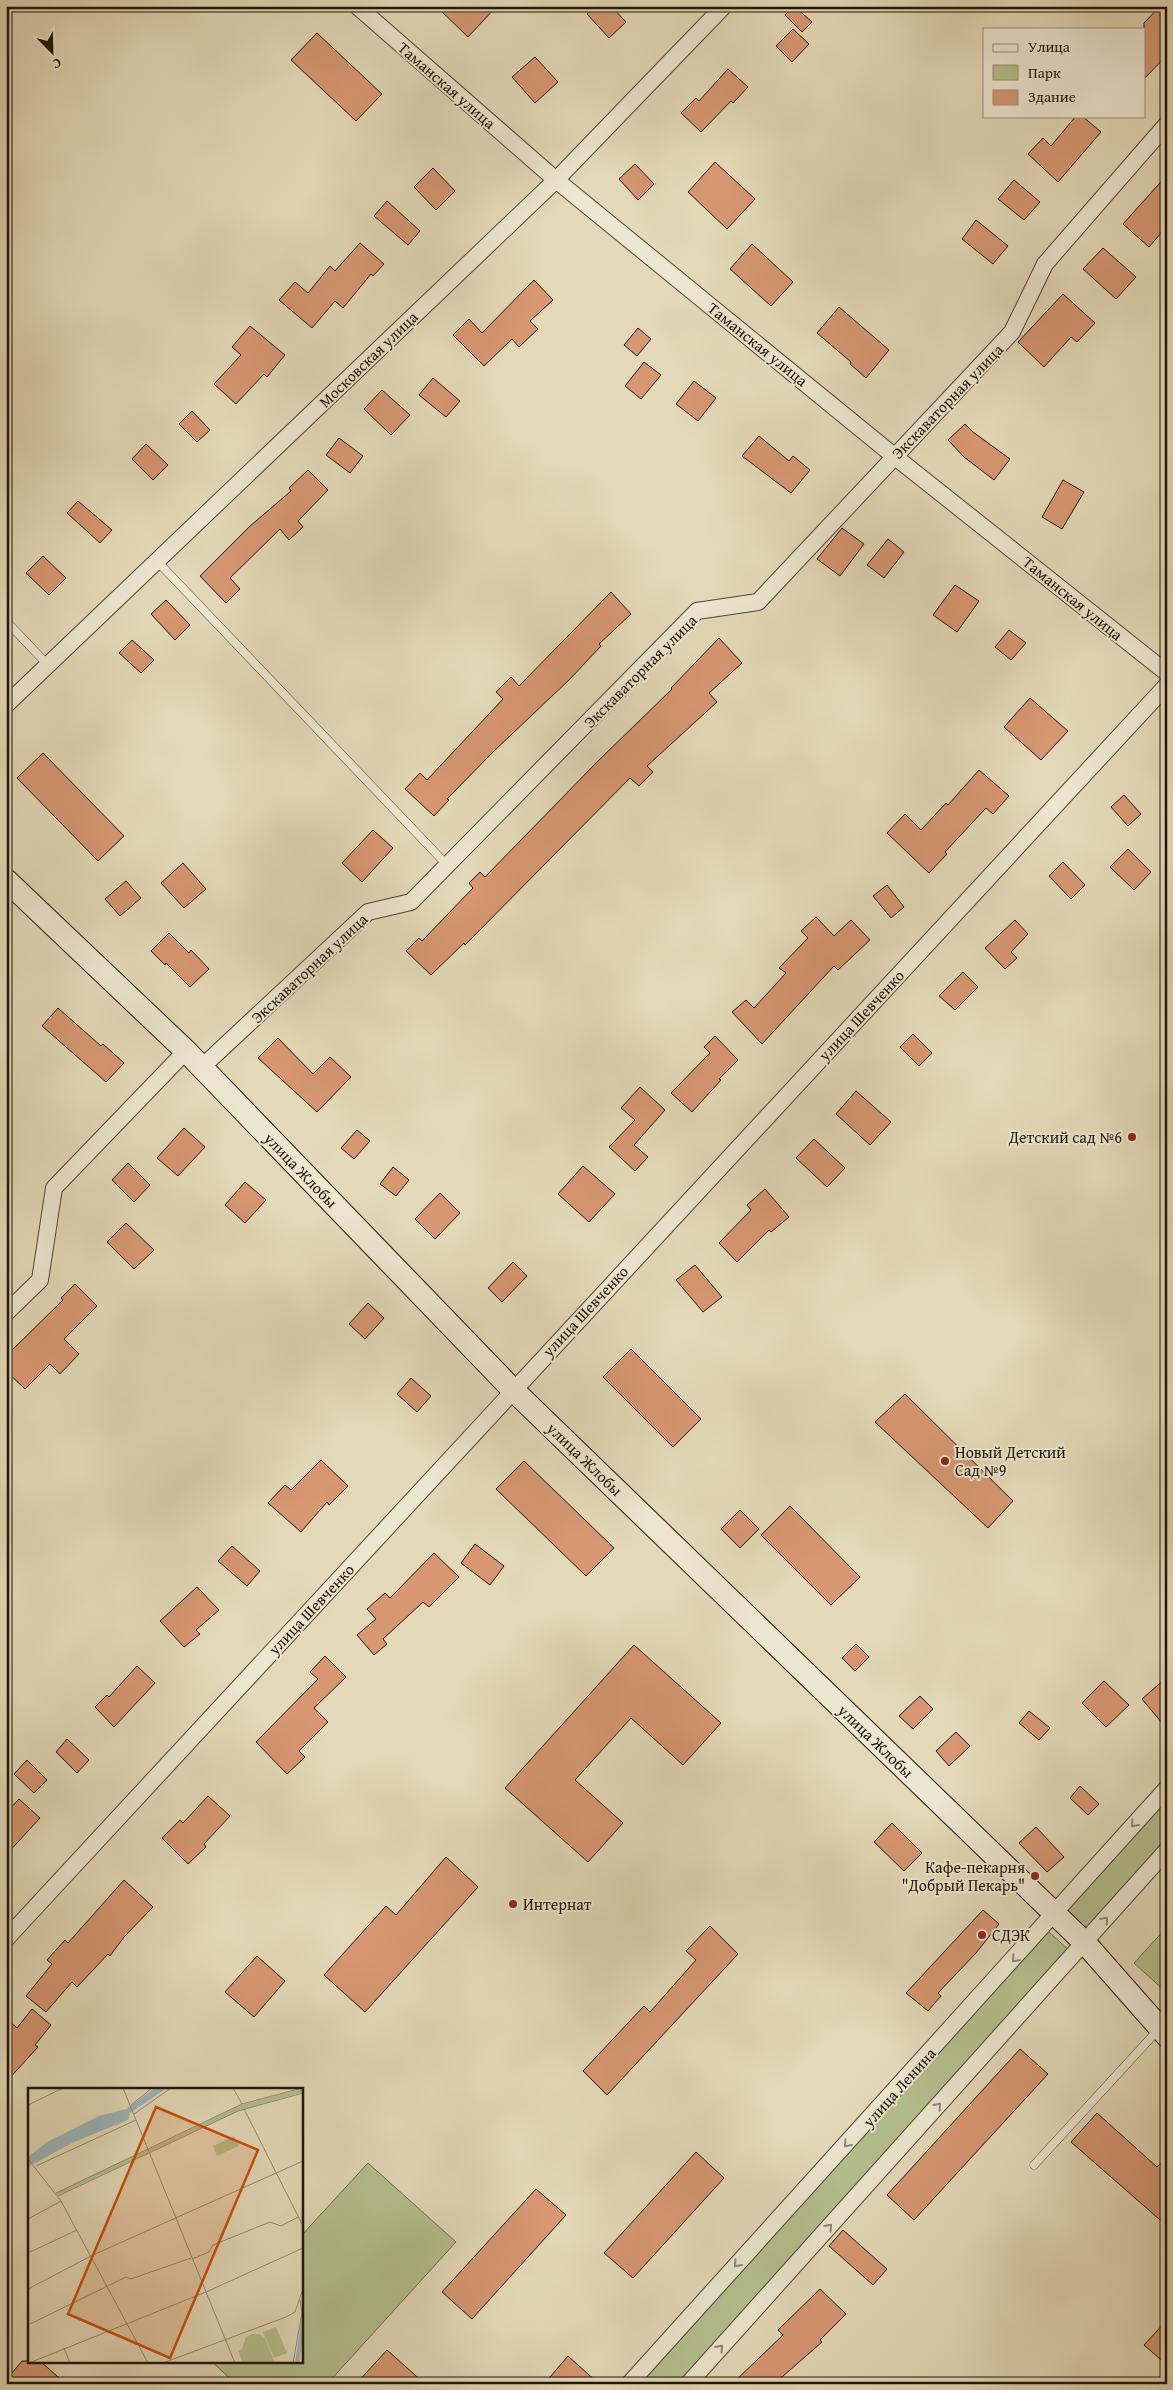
<svg xmlns="http://www.w3.org/2000/svg" width="1173" height="2390" font-family="'Gentium Book Plus',serif">
  <rect width="100%" height="100%" fill="#e3d9b8"/>
  <filter id="stains"><feTurbulence type="fractalNoise" baseFrequency=".004" numOctaves="4"/><feColorMatrix values="0 0 0 0 .2 0 0 0 0 .09 0 0 0 0 .02 0 0 0 .5 -.17"/></filter>
  <radialGradient id="worn" r=".72"><stop offset=".6" stop-color="#630" stop-opacity="0"/><stop offset="1" stop-color="#630" stop-opacity=".3"/></radialGradient>
  <g fill="#b4bf8e" stroke="#6a6a4b">
    <polygon points="1167,1781 1167,1846 1078,1948 1044,1917"/>
    <polygon points="1039,1923 1072,1953 683,2384 629,2384"/>
    <polygon points="1167,1927 1167,1993 1134,1963"/>
    <polygon points="368,2163 456,2242 327,2384 236,2384 211,2361 301,2361 301,2236"/>
  </g>
  <g fill="#d69772" stroke="#201508">
    <polygon points="436,6 497,6 468,37"/>
    <polygon points="596,6 611,6 626,22 609,38 587,14"/>
    <polygon points="794,6 812,22 802,32 785,15"/>
    <polygon points="1160,6 1167,6 1167,55 1144,79 1144,23"/>
    <polygon points="793,29 809,44 792,62 776,46"/>
    <polygon points="317,33 382,94 356,121 291,60"/>
    <polygon points="535,57 558,82 535,103 512,77"/>
    <polygon points="728,69 748,87 733,103 731,101 701,132 681,113 696,98 699,101"/>
    <polygon points="1076,116 1082,116 1101,132 1058,182 1028,154 1043,138 1051,146"/>
    <polygon points="715,162 755,199 727,229 688,192"/>
    <polygon points="635,164 654,184 638,200 619,179"/>
    <polygon points="433,168 455,191 436,210 414,187"/>
    <polygon points="1167,175 1167,226 1149,247 1123,224"/>
    <polygon points="1014,180 1040,202 1024,220 998,199"/>
    <polygon points="387,201 420,231 408,245 374,216"/>
    <polygon points="976,220 1008,246 993,264 962,239"/>
    <polygon points="360,243 384,264 373,276 371,274 343,308 335,301 312,328 279,300 295,282 308,293 330,266 335,271"/>
    <polygon points="752,244 793,282 771,306 730,269"/>
    <polygon points="1103,248 1136,277 1116,299 1083,269"/>
    <polygon points="534,280 553,300 530,321 538,329 519,347 512,339 484,366 453,335 469,319 482,333"/>
    <polygon points="1063,294 1095,323 1077,342 1071,337 1044,367 1018,342"/>
    <polygon points="839,307 889,350 866,378 850,364 851,362 817,333"/>
    <polygon points="250,326 285,355 267,377 264,374 236,404 214,384 241,355 232,347"/>
    <polygon points="638,328 651,339 637,356 624,345"/>
    <polygon points="644,362 661,375 641,399 625,386"/>
    <polygon points="433,378 460,401 446,417 419,395"/>
    <polygon points="694,381 716,398 698,421 676,404"/>
    <polygon points="382,390 410,415 391,435 364,409"/>
    <polygon points="192,411 210,430 197,442 179,424"/>
    <polygon points="965,424 973,432 1010,459 994,480 964,457 948,440"/>
    <polygon points="759,436 789,461 793,456 810,470 791,493 742,456"/>
    <polygon points="339,438 363,456 350,473 326,455"/>
    <polygon points="146,444 168,465 153,480 132,459"/>
    <polygon points="308,470 328,490 298,521 303,527 289,540 280,529 230,578 240,589 226,603 200,576 249,527 291,491 289,488"/>
    <polygon points="1063,480 1084,492 1062,529 1042,517"/>
    <polygon points="78,501 112,530 100,543 67,513"/>
    <polygon points="842,528 864,544 840,576 817,559"/>
    <polygon points="888,539 904,552 884,578 867,565"/>
    <polygon points="43,556 66,578 49,595 26,573"/>
    <polygon points="955,585 979,601 957,632 933,615"/>
    <polygon points="611,592 631,614 599,644 601,646 570,679 493,752 447,799 449,800 434,816 405,789 420,773 427,780 503,699 496,692 511,677 519,686"/>
    <polygon points="166,600 190,625 175,640 151,614"/>
    <polygon points="1009,630 1026,643 1011,660 995,647"/>
    <polygon points="719,638 742,663 709,693 717,702 647,766 653,772 639,786 630,778 465,945 464,943 431,975 406,951 419,938 422,941 473,888 469,883 480,872 485,877 597,762 672,689 671,688"/>
    <polygon points="132,640 154,660 141,673 119,653"/>
    <polygon points="1030,698 1068,731 1041,760 1004,727"/>
    <polygon points="43,753 124,836 98,861 17,778"/>
    <polygon points="979,770 1009,796 993,814 986,808 945,852 947,854 929,873 887,833 905,814 921,830 946,803 948,805"/>
    <polygon points="1124,795 1141,814 1128,826 1111,807"/>
    <polygon points="373,830 393,848 362,882 342,863"/>
    <polygon points="1128,849 1151,872 1134,890 1110,867"/>
    <polygon points="1063,862 1085,885 1071,899 1049,876"/>
    <polygon points="183,863 206,889 184,908 161,883"/>
    <polygon points="126,881 141,898 120,916 105,899"/>
    <polygon points="887,885 904,907 891,918 873,896"/>
    <polygon points="816,917 834,936 851,920 870,940 838,970 834,966 762,1044 732,1012 746,1000 754,1008 786,973 779,968 808,938 801,931"/>
    <polygon points="1015,920 1028,934 1011,952 1017,958 1005,969 985,948"/>
    <polygon points="169,933 189,953 191,950 209,969 190,987 166,963 165,965 151,951"/>
    <polygon points="963,972 978,987 955,1010 939,996"/>
    <polygon points="58,1008 101,1046 103,1044 124,1063 106,1082 42,1026"/>
    <polygon points="913,1034 932,1053 919,1066 900,1047"/>
    <polygon points="715,1036 738,1060 719,1079 721,1080 692,1112 671,1093 710,1053 704,1047"/>
    <polygon points="278,1038 313,1074 330,1057 351,1077 317,1112 258,1058"/>
    <polygon points="640,1087 665,1110 634,1145 648,1157 635,1171 609,1147 635,1120 621,1108"/>
    <polygon points="856,1091 891,1122 870,1145 836,1114"/>
    <polygon points="184,1128 205,1147 178,1176 157,1158"/>
    <polygon points="357,1130 370,1141 354,1159 341,1148"/>
    <polygon points="814,1139 845,1168 827,1187 796,1158"/>
    <polygon points="128,1163 150,1185 134,1202 112,1180"/>
    <polygon points="583,1166 615,1194 589,1222 558,1194"/>
    <polygon points="393,1167 409,1180 396,1196 380,1184"/>
    <polygon points="245,1182 266,1200 245,1223 225,1205"/>
    <polygon points="765,1189 789,1217 771,1232 769,1230 737,1262 719,1243 751,1210 747,1205"/>
    <polygon points="440,1193 460,1213 435,1239 415,1219"/>
    <polygon points="126,1223 154,1250 134,1269 107,1242"/>
    <polygon points="513,1262 527,1276 502,1302 488,1288"/>
    <polygon points="695,1265 722,1297 703,1312 676,1280"/>
    <polygon points="75,1284 97,1306 64,1339 79,1354 60,1374 50,1364 25,1389 6,1371 6,1356 63,1300 61,1298"/>
    <polygon points="368,1303 384,1318 365,1339 349,1324"/>
    <polygon points="631,1349 701,1419 673,1447 603,1377"/>
    <polygon points="411,1378 431,1396 417,1412 397,1394"/>
    <polygon points="905,1394 1013,1501 988,1528 875,1422"/>
    <polygon points="321,1460 348,1486 329,1505 327,1502 301,1532 268,1503 285,1485 291,1490"/>
    <polygon points="524,1461 614,1548 586,1576 496,1489"/>
    <polygon points="790,1506 860,1577 831,1605 761,1535"/>
    <polygon points="740,1510 759,1529 740,1548 721,1529"/>
    <polygon points="475,1544 504,1566 490,1585 461,1563"/>
    <polygon points="232,1546 260,1571 247,1586 218,1561"/>
    <polygon points="434,1553 459,1577 429,1607 423,1602 383,1639 387,1644 374,1655 357,1635 376,1619 367,1609 385,1593 390,1598"/>
    <polygon points="197,1587 219,1610 196,1630 200,1634 184,1647 160,1621"/>
    <polygon points="856,1644 869,1657 855,1671 842,1658"/>
    <polygon points="634,1645 721,1723 683,1765 631,1718 575,1780 623,1823 588,1862 505,1788"/>
    <polygon points="325,1656 346,1677 314,1708 328,1722 299,1751 305,1757 287,1774 256,1742 318,1679 310,1672"/>
    <polygon points="137,1666 155,1683 114,1727 95,1707 107,1695 109,1697"/>
    <polygon points="1167,1677 1167,1729 1142,1699"/>
    <polygon points="1104,1681 1129,1705 1106,1727 1082,1703"/>
    <polygon points="920,1696 933,1709 913,1729 899,1716"/>
    <polygon points="1029,1711 1050,1728 1039,1740 1019,1723"/>
    <polygon points="956,1732 970,1746 949,1766 936,1751"/>
    <polygon points="67,1739 89,1760 77,1773 56,1752"/>
    <polygon points="27,1760 47,1780 34,1793 14,1774"/>
    <polygon points="1080,1786 1099,1804 1088,1815 1070,1798"/>
    <polygon points="208,1796 230,1816 204,1844 206,1847 188,1864 162,1838 180,1820 183,1823"/>
    <polygon points="19,1799 40,1818 6,1855 6,1813"/>
    <polygon points="892,1823 922,1853 904,1871 874,1842"/>
    <polygon points="1036,1827 1064,1857 1047,1872 1019,1843"/>
    <polygon points="446,1857 478,1887 365,2012 324,1975 386,1906 396,1915"/>
    <polygon points="124,1880 153,1907 124,1937 110,1956 108,1954 77,1987 72,1982 46,2012 26,1996 52,1964 47,1960 65,1940 68,1943"/>
    <polygon points="983,1910 999,1924 976,1953 938,1993 941,1996 928,2011 906,1993"/>
    <polygon points="710,1926 738,1954 607,2095 583,2071 644,2006 650,2012 696,1960 686,1951"/>
    <polygon points="257,1956 285,1981 254,2017 225,1992"/>
    <polygon points="32,2009 51,2025 35,2045 38,2047 6,2082 6,2018 17,2028"/>
    <polygon points="1020,2049 1048,2074 914,2220 887,2195"/>
    <polygon points="1097,2113 1157,2167 1167,2157 1167,2226 1071,2142"/>
    <polygon points="696,2152 724,2178 633,2278 604,2253"/>
    <polygon points="536,2189 566,2215 472,2319 442,2292"/>
    <polygon points="843,2230 887,2269 873,2285 829,2246"/>
    <polygon points="820,2289 846,2314 820,2340 822,2342 774,2384 732,2384 783,2335 778,2330"/>
    <polygon points="1167,2320 1167,2365 1144,2345"/>
    <polygon points="387,2350 425,2384 356,2384"/>
    <polygon points="568,2356 599,2384 544,2384"/>
    <polygon points="22,2361 40,2361 66,2384 6,2384 6,2380"/>
  </g>
  <g fill="none" stroke-linecap="round" stroke-linejoin="round">
    <defs>
      <g id="lane">
        <polyline points="156,560 448,866"/>
        <polyline points="6,621 47,664"/>
        <polyline points="1034,2165 1158,2030"/>
      </g>
      <g id="street">
        <polyline points="357,6 556,180 894,456 1167,673"/>
        <polyline points="6,705 556,180 724,6"/>
        <polyline points="202,1067 368,912 411,902 697,611 758,602 1012,332 1045,264 1167,124"/>
        <polyline points="6,1313 40,1280 54,1188 186,1051"/>
        <polyline points="6,1939 1167,685"/>
        <polyline points="629,2384 1167,1788"/>
        <polyline points="688,2384 1167,1850"/>
      </g>
      <polyline id="secondary" points="6,880 186,1051 513,1390 1085,1943 1167,2036"/>
    </defs>
    <use href="#lane" stroke="#514634" stroke-width="9"/>
    <use href="#street" stroke="#514634" stroke-width="18"/>
    <use href="#secondary" stroke="#201508" stroke-width="24"/>
    <use href="#lane" stroke="#ede6d1" stroke-width="8"/>
    <use href="#street" stroke="#ede6d1" stroke-width="16"/>
    <use href="#secondary" stroke="#ede6d1" stroke-width="22"/>
  </g>
  <defs><path id="oneway-chevron" d="M-2-3.5L2.5 0L-2 3.5" fill="none" stroke-width="1.6" stroke-linecap="round" stroke-linejoin="round" transform="scale(1.25)"/></defs>
  <g stroke="#918877">
    <use href="#oneway-chevron" transform="translate(1134 1824) rotate(132)"/>
    <use href="#oneway-chevron" transform="translate(1105 1920) rotate(-49)"/>
    <use href="#oneway-chevron" transform="translate(1015 1959) rotate(132)"/>
    <use href="#oneway-chevron" transform="translate(938 2106) rotate(-48)"/>
    <use href="#oneway-chevron" transform="translate(847 2144) rotate(132)"/>
    <use href="#oneway-chevron" transform="translate(829 2227) rotate(-48)"/>
    <use href="#oneway-chevron" transform="translate(737 2264) rotate(132)"/>
    <use href="#oneway-chevron" transform="translate(720 2348) rotate(-48)"/>
  </g>
  <g fill="#8f2418" stroke="#ede6d1" stroke-width="2">
    <circle cx="1132" cy="1137" r="5"/>
    <circle cx="945" cy="1461" r="5"/>
    <circle cx="1035" cy="1876" r="5"/>
    <circle cx="513" cy="1904" r="5"/>
    <circle cx="982" cy="1935" r="5"/>
  </g>
  <g text-anchor="middle" dominant-baseline="central" stroke-width="4" stroke-linejoin="round" paint-order="stroke">
    <g font-size="16" fill="#201508" stroke="#ede6d1">
      <text transform="translate(447 85) rotate(41)">Таманская улица</text>
      <text transform="translate(758 344) rotate(39)">Таманская улица</text>
      <text transform="translate(368 359) rotate(-44)">Московская улица</text>
      <text transform="translate(947 401) rotate(-46)">Экскаваторная улица</text>
      <text transform="translate(1073 598) rotate(39)">Таманская улица</text>
      <text transform="translate(640 671) rotate(-45)">Экскаваторная улица</text>
      <text transform="translate(309 968) rotate(-43)">Экскаваторная улица</text>
      <text transform="translate(861 1015) rotate(-47)">улица Шевченко</text>
      <text transform="translate(301 1170) rotate(46)">улица Жлобы</text>
      <text transform="translate(585 1311) rotate(-47)">улица Шевченко</text>
      <text transform="translate(585 1459) rotate(44)">улица Жлобы</text>
      <text transform="translate(311 1609) rotate(-47)">улица Шевченко</text>
      <text transform="translate(876 1741) rotate(44)">улица Жлобы</text>
      <text transform="translate(899 2087) rotate(-48)">улица Ленина</text>
    </g>
    <g font-size="16" fill="#201508" stroke="#ede6d1" text-anchor="start">
      <text x="1122" y="1137" text-anchor="end">Детский сад №6</text>
      <text x="955" y="1452">Новый Детский<tspan x="955" dy="18">Сад №9</tspan></text>
      <text x="1025" y="1867" text-anchor="end">Кафе-пекарня<tspan x="1025" dy="18">"Добрый Пекарь"</tspan></text>
      <text x="523" y="1904">Интернат</text>
      <text x="992" y="1935">СДЭК</text>
    </g>
  </g>
  <g transform="translate(28 2088)">
    <rect width="275" height="275" fill="#e3d9b8"/>
    <path d="M275 0V4L210 23 30 107 28 105 213 17ZM206 48 211 58 189 68 185 58ZM248 239 259 265 246 270 235 244ZM224 246H231L237 250 247 275H215L210 263 214 261 218 249Z" fill="#b4bf8e"/>
    <path d="M127 0H139L102 25 100 32 46 54 0 79V69L19 54 71 28 98 21ZM275 223V250L271 275H267Z" fill="#9cb7bb"/>
    <path fill="none" stroke="#958b72" stroke-width="1" d="M95 0 207 275M205 0 214 16M0 17 35 0M103 17 124 0M216 21 275 138M106 26 143 0M0 71 33 113 120 275M8 78 108 32M28 105 214 16 274 0M30 108 210 23 275 5M0 131 33 113M0 165 49 142M164 171 181 164 185 157 242 134 253 138 270 129M0 201 65 167 275 73M0 237 98 189 103 191 163 170M36 260 42 275M1 275 178 204 275 160M135 275 258 229 267 224 275 201M265 275 274 225 272 212"/>
    <path fill="#ca4f0b" fill-opacity="0.15" stroke="#ca4f0b" stroke-width="2.5" d="M128 19 230 62 142 270 40 226Z"/>
    <rect width="275" height="275" fill="none" stroke="#201508" stroke-width="2.5"/>
  </g>
  <rect width="1173" height="2390" fill="none" stroke="#e3d9b8" stroke-width="25"/>
  <rect x="8" y="8" width="1158" height="2375" fill="none" stroke="#201508" stroke-width="2.5"/>
  <rect x="12" y="12" width="1148" height="2365" fill="none" stroke="#201508"/>
  <rect x="983" y="28" width="162" height="90" fill="#ede6d1" stroke="#9b9281"/>
  <rect x="993" y="44" width="25" height="8" fill="#ede6d1" stroke="#9b9281"/>
  <text x="1028" y="52" font-size="15" fill="#201508">Улица</text>
  <rect x="993" y="65" width="25" height="15" fill="#b4bf8e" stroke="#9b9281"/>
  <text x="1028" y="78" font-size="15" fill="#201508">Парк</text>
  <rect x="993" y="90" width="25" height="15" fill="#d69772" stroke="#9b9281"/>
  <text x="1028" y="102" font-size="15" fill="#201508">Здание</text>
  <g transform="translate(52 52) rotate(157)" stroke="#ede6d1" stroke-width="4" paint-order="stroke">
  <path d="M0-4L9 19L0 12L-9 19Z" fill="#201508"/>
  <text y="-8" font-size="14" font-weight="bold" text-anchor="middle" fill="#201508">С</text>
  </g>
  <rect width="100%" height="100%" filter="url(#stains)"/>
  <rect width="100%" height="100%" fill="url(#worn)"/>
</svg>
